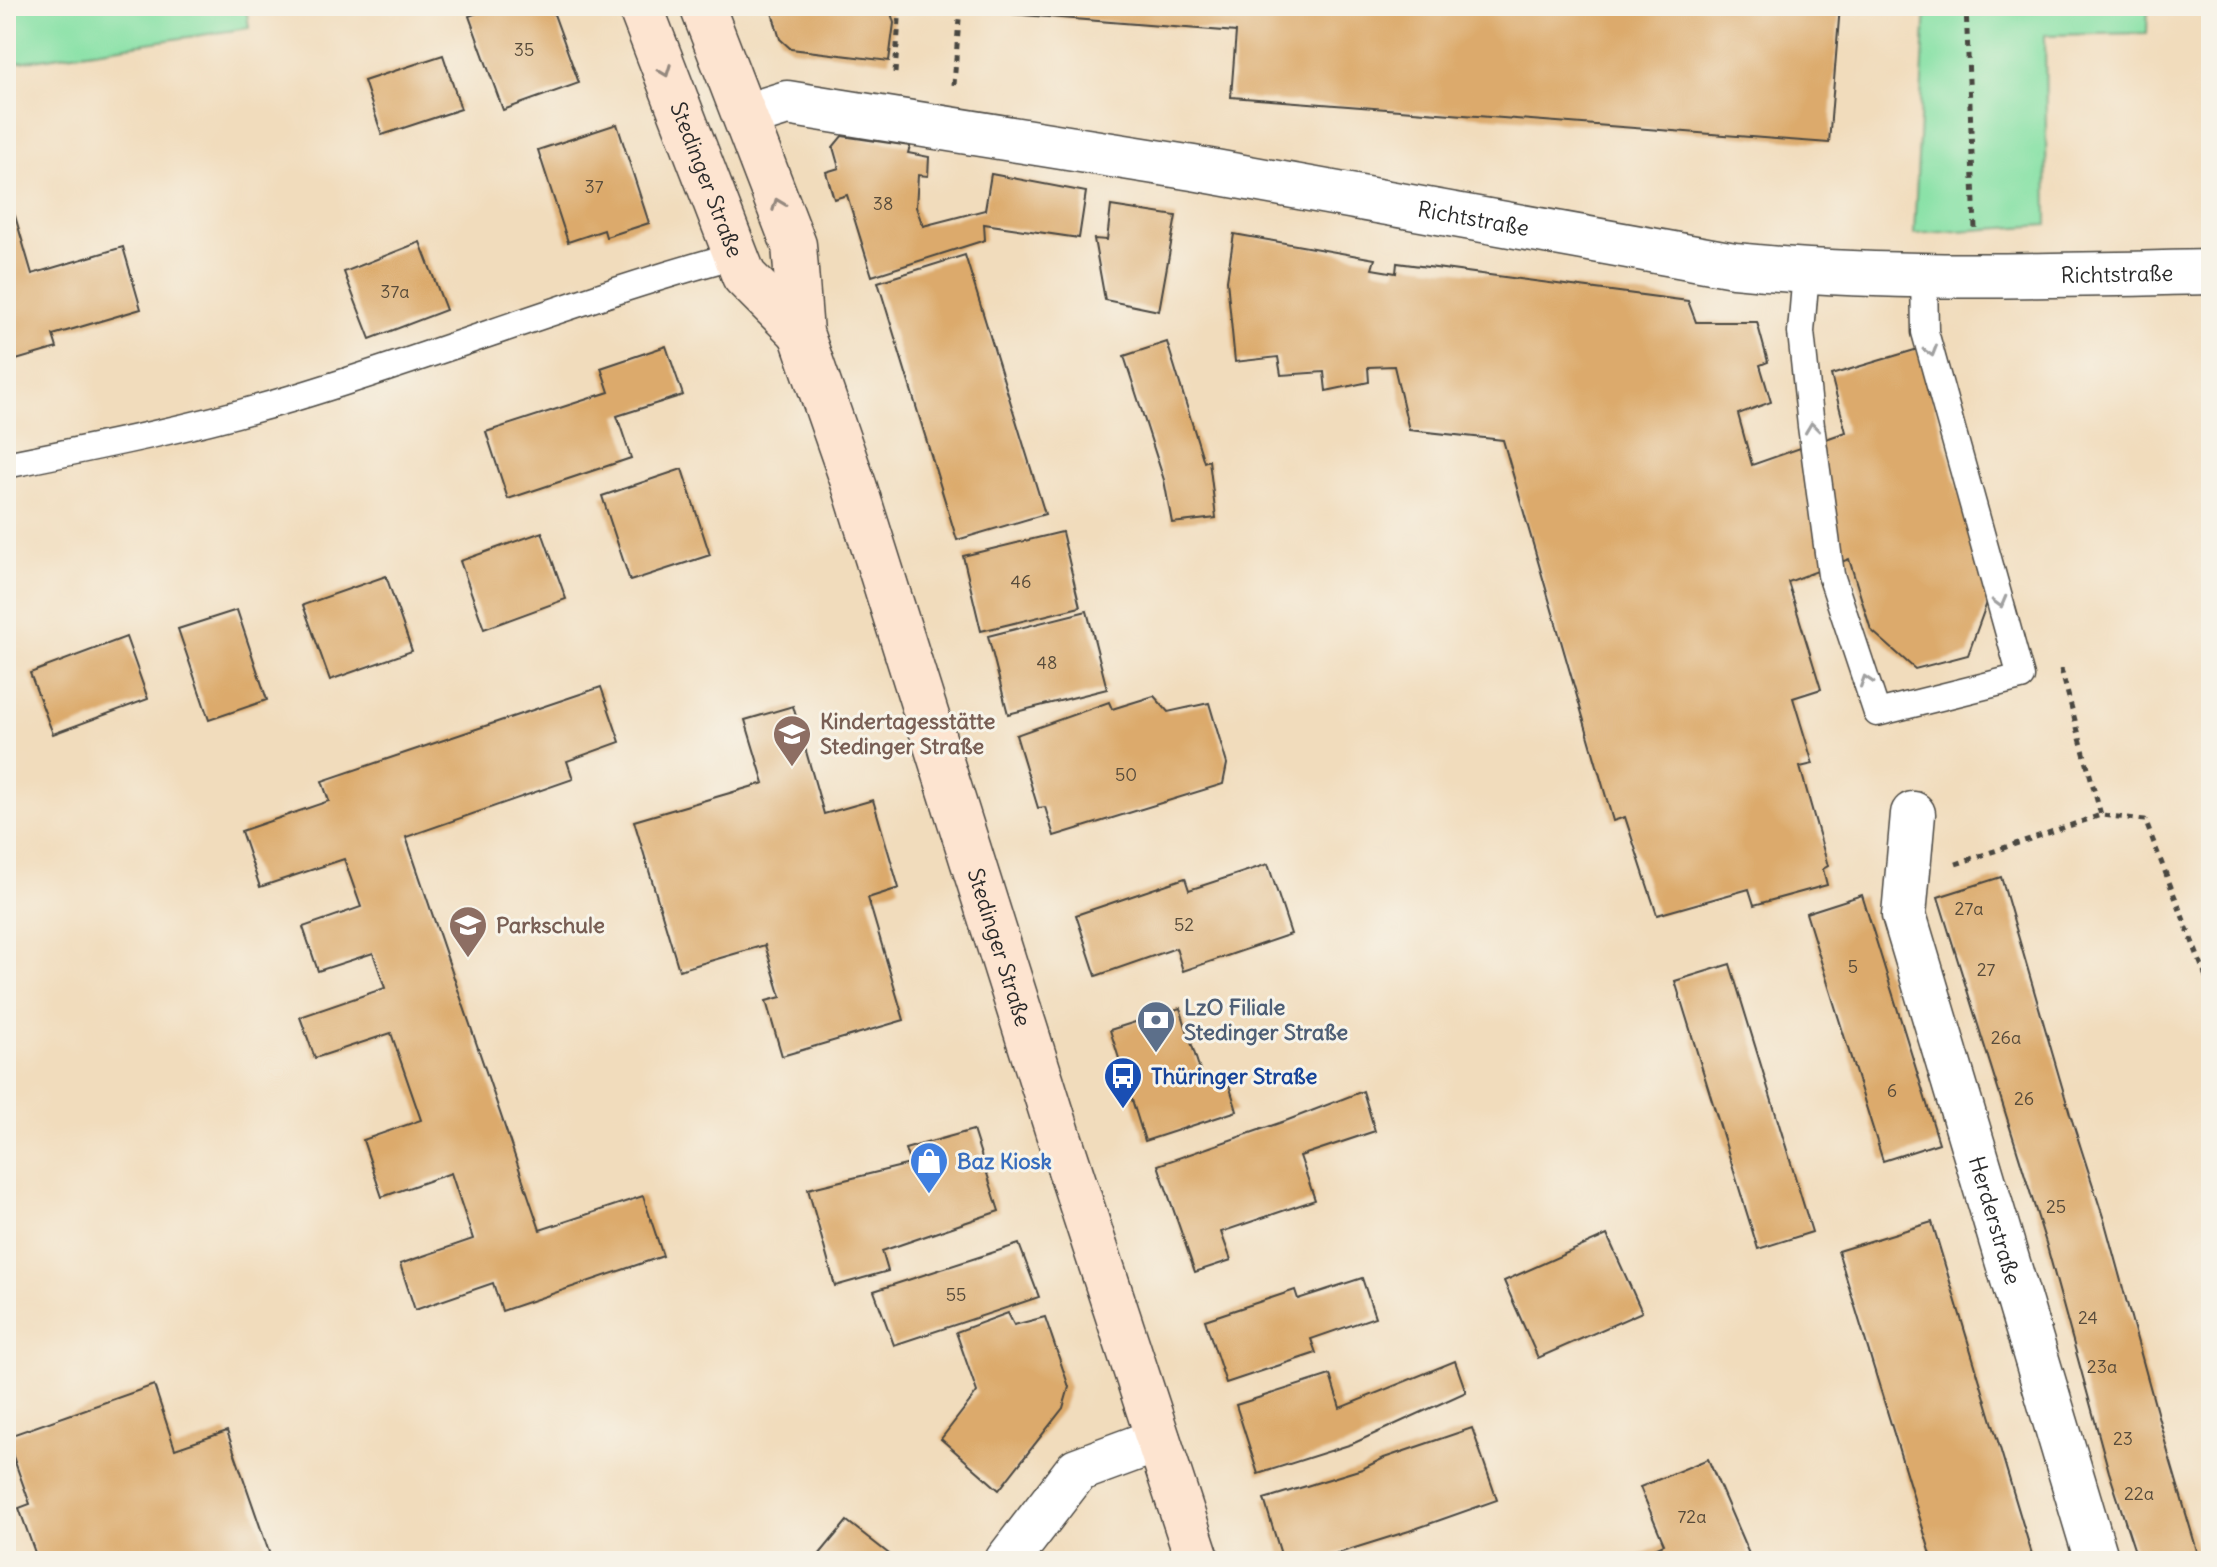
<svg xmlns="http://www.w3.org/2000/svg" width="2217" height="1567" font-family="Delius,sans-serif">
  <rect width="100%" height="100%" fill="#f7f3e8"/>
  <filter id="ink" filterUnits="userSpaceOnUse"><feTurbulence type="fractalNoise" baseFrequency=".0125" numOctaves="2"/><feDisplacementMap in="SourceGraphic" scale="16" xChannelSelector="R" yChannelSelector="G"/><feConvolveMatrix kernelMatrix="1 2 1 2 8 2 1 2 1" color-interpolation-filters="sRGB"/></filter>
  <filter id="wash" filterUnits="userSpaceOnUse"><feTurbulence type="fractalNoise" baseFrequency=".006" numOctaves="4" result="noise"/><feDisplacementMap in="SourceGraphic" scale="32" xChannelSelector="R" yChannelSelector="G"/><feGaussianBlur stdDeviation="1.8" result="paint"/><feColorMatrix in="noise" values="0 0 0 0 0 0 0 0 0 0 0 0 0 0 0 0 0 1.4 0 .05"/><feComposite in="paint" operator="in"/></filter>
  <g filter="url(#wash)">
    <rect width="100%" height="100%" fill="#f1dcbc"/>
    <g fill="#87e1a6" stroke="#598668" stroke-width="2">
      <polygon points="6,6 246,6 249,28 6,64"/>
      <polygon points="1926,6 2148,6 2147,33 2045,35 2047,225 1914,234"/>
    </g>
    <g id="blocks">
      <g fill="#dcaa6c">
        <polygon points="496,6 551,6 579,83 503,110 469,16"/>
        <polygon points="770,6 889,6 894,23 889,61 791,49 780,39"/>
        <polygon points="975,6 1840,6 1829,143 1231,97 1236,32 974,11"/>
        <polygon points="443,55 461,109 382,135 364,81"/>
        <polygon points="617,124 649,223 606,237 604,230 568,242 538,150"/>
        <polygon points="842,136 910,146 908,153 929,157 928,176 918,175 916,207 923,226 985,210 991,174 1086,192 1079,238 984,224 985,240 872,276 847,195 834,199 826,172 839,168 833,147"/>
        <polygon points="1111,206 1176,216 1159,311 1105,300 1094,239 1107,240"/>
        <polygon points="15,216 32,274 123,247 141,309 53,335 57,348 6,363 6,219"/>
        <polygon points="1234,234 1375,259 1372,269 1396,273 1397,263 1688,301 1696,322 1757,322 1768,362 1760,365 1771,402 1738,414 1752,465 1846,432 1831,375 1918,349 1989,597 1968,655 1915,669 1871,630 1849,559 1788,582 1821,689 1793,698 1813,764 1800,767 1828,866 1823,869 1827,885 1754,905 1749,889 1657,915 1625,817 1613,821 1503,440 1409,430 1394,366 1368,367 1369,382 1326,391 1324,372 1281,375 1278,357 1235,362 1227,280"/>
        <polygon points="420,242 446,310 370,339 344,272"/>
        <polygon points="965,255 1045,514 957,540 878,282"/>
        <polygon points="1167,342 1204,462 1209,460 1216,518 1172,523 1164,480 1124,356"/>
        <polygon points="666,346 683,395 617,416 631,458 508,499 486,432 609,392 601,368"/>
        <polygon points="682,469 710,555 630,581 602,496"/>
        <polygon points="542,532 566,599 484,629 460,561"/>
        <polygon points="1062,532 1080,607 981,631 963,556"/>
        <polygon points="386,576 412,651 330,680 303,605"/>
        <polygon points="237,610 267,700 209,720 178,629"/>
        <polygon points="1087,611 1107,689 1008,714 988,636"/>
        <polygon points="126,637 148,699 53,734 30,673"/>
        <polygon points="601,687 620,742 567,761 573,779 406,837 540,1230 643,1196 663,1256 502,1311 493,1283 415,1310 400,1264 473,1239 451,1173 382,1197 363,1140 421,1120 391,1033 315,1058 300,1017 385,988 373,953 318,971 303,927 361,907 344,859 260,887 241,831 329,801 322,781"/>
        <polygon points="1154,696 1168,712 1209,703 1227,764 1223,784 1054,836 1045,807 1038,808 1016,735 1109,702 1112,709"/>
        <polygon points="793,706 824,814 873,800 899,888 868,898 904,1020 782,1056 766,1001 781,997 765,945 679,970 634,821 764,783 745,720"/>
        <polygon points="1268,864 1291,934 1183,971 1176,948 1096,976 1076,915 1185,878 1189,890"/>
        <polygon points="2001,877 2070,1114 2105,1223 2169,1456 2200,1561 2138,1561 2109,1472 2046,1243 1938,897"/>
        <polygon points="1862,895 1939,1143 1883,1161 1806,913"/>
        <polygon points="1730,964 1812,1232 1758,1249 1675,981"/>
        <polygon points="1180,1008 1205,1086 1227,1078 1237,1111 1145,1141 1110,1030"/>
        <polygon points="1363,1091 1375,1131 1300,1156 1315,1200 1221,1232 1231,1260 1195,1272 1158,1165 1288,1120"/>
        <polygon points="973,1130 999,1211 882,1251 888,1271 835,1286 808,1189 910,1164 905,1149"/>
        <polygon points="1932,1222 2034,1561 1933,1561 1838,1251"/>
        <polygon points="1607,1235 1642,1312 1538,1358 1504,1281"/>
        <polygon points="1019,1244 1039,1297 894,1345 874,1291"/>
        <polygon points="1362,1278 1375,1317 1311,1339 1316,1353 1226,1383 1205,1320 1295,1290 1298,1299"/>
        <polygon points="1008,1313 1014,1325 1045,1317 1069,1387 1063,1408 999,1490 941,1439 977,1392 956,1332"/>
        <polygon points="1455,1361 1466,1392 1352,1444 1258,1474 1236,1405 1330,1375 1340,1408"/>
        <polygon points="154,1385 175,1449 227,1431 272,1561 38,1561 19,1508 30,1504 6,1437"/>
        <polygon points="1472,1428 1497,1500 1409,1531 1313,1561 1283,1561 1264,1499 1362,1469 1384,1458"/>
        <polygon points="1708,1459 1752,1561 1641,1561 1639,1555 1664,1544 1640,1487"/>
        <polygon points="847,1521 898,1561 814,1561"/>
      </g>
    </g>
  </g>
  <g filter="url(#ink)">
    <use href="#blocks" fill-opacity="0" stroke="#494641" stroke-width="2"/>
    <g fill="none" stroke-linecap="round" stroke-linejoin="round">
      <defs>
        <g id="service">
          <polyline points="1806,272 1801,332 1811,426 1831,575 1877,713 2021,677 1925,332 1924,274"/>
          <path d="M6 465C101 446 197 427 290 399 440 354 585 296 736 255"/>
        </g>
        <g id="minor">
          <path id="s1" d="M745 116 787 103 1193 168 1734 265C1892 281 2052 275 2211 272"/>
          <path id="s2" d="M1913 814 1904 915 2097 1561"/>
          <polyline points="1007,1561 1077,1470 1158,1440"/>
        </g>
        <g id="secondary">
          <path id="s3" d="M640 6 744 276 801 333"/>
          <path id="s4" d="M702 6 794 245 801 333 855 488 1058 1133 1198 1561"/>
        </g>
      </defs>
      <use href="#service" stroke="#494641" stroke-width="29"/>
      <use href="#minor" stroke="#494641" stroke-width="47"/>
      <use href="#secondary" stroke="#494641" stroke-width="47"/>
      <g stroke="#494641" stroke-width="5" stroke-dasharray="6 6" stroke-linecap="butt">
        <polyline points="1966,6 1975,229"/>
        <polyline points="895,73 900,6"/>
        <polyline points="954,85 960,6"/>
        <polyline points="2061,669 2101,815"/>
        <polyline points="1956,864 2101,815 2145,820 2211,990"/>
      </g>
      <use href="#service" stroke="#fff" stroke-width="26"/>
      <use href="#minor" stroke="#fff" stroke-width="44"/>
      <use href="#secondary" stroke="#fde4d0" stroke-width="44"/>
    </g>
    <defs><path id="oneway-chevron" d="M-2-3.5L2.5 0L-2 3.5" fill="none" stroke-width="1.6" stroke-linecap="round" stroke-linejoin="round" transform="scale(2)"/></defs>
    <g stroke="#94887e">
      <use href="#oneway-chevron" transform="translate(665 71) rotate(69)"/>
      <use href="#oneway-chevron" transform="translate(778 204) rotate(-111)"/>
    </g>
    <g stroke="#a0a0a0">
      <use href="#oneway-chevron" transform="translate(1931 351) rotate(73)"/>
      <use href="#oneway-chevron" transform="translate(1812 428) rotate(-97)"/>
      <use href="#oneway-chevron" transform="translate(2000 602) rotate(75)"/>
      <use href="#oneway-chevron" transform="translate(1866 681) rotate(-108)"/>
    </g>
  </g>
  <defs>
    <symbol id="school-pin" viewBox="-11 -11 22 30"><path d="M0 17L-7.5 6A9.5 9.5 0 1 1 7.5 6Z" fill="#8d6e63" stroke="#f7f3e8"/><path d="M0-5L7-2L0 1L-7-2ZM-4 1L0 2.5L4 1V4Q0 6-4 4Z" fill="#fff"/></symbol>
    <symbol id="bank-pin" viewBox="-11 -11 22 30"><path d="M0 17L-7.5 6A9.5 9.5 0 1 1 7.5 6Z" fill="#5c6f8a" stroke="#f7f3e8"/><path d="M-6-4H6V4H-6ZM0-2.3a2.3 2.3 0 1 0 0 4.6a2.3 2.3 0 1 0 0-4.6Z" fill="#fff"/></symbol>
    <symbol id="bus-pin" viewBox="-11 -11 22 30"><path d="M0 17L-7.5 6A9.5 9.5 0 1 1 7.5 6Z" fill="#1a4fb4" stroke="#f7f3e8"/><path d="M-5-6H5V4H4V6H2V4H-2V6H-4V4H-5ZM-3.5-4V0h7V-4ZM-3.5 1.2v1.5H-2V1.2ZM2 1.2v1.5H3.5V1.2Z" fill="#fff"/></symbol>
    <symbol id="shop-pin" viewBox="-11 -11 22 30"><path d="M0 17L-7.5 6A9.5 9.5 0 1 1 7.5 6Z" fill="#3f7fe0" stroke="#f7f3e8"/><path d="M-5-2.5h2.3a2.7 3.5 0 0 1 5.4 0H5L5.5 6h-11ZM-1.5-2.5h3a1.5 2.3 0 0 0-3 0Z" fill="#fff"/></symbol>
  </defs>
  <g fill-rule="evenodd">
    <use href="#school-pin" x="770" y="712" width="44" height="60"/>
    <use href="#school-pin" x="446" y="903" width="44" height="60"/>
    <use href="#bank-pin" x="1134" y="998" width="44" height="60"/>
    <use href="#bus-pin" x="1101" y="1054" width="44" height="60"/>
    <use href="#shop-pin" x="907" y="1139" width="44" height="60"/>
  </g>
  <g text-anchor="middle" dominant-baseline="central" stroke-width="6" stroke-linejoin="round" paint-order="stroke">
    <g font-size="18" fill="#574b3b">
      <text x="524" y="49">35</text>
      <text x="594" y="186">37</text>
      <text x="883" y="203">38</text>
      <text x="395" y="291">37a</text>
      <text x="1021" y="581">46</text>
      <text x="1047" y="662">48</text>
      <text x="1126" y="774">50</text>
      <text x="1969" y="908">27a</text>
      <text x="1184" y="924">52</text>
      <text x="1853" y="966">5</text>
      <text x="1986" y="969">27</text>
      <text x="2006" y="1037">26a</text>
      <text x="1892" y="1090">6</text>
      <text x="2024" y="1098">26</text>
      <text x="2056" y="1206">25</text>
      <text x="956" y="1294">55</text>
      <text x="2088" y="1317">24</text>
      <text x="2102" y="1366">23a</text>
      <text x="2123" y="1438">23</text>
      <text x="2139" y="1493">22a</text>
      <text x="1692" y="1516">72a</text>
    </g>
    <g font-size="22" fill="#2b2b2b" stroke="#f7f3e8">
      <text stroke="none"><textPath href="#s3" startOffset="186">Stedinger Straße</textPath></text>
      <text stroke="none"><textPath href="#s1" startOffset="740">Richtstraße</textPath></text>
      <text stroke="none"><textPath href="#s1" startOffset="1388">Richtstraße</textPath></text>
      <text stroke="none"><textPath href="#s4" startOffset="990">Stedinger Straße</textPath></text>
      <text stroke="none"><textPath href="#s2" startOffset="420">Herderstraße</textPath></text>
    </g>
    <g font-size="22" font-weight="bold" fill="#785e54" stroke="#f7f3e8" text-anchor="start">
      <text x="820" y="721">Kindertagesstätte<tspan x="820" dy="25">Stedinger Straße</tspan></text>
      <text x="496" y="925">Parkschule</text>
    </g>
    <g font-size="22" font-weight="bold" fill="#4e5e75" stroke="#f7f3e8" text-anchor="start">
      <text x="1184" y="1007">LzO Filiale<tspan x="1184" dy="25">Stedinger Straße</tspan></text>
    </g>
    <g font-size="22" font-weight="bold" fill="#164399" stroke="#f7f3e8" text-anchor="start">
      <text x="1151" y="1076">Thüringer Straße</text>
    </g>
    <g font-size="22" font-weight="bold" fill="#366cbe" stroke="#f7f3e8" text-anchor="start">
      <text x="957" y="1161">Baz Kiosk</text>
    </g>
  </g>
  <rect width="2217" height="1567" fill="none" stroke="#f7f3e8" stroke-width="32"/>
</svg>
